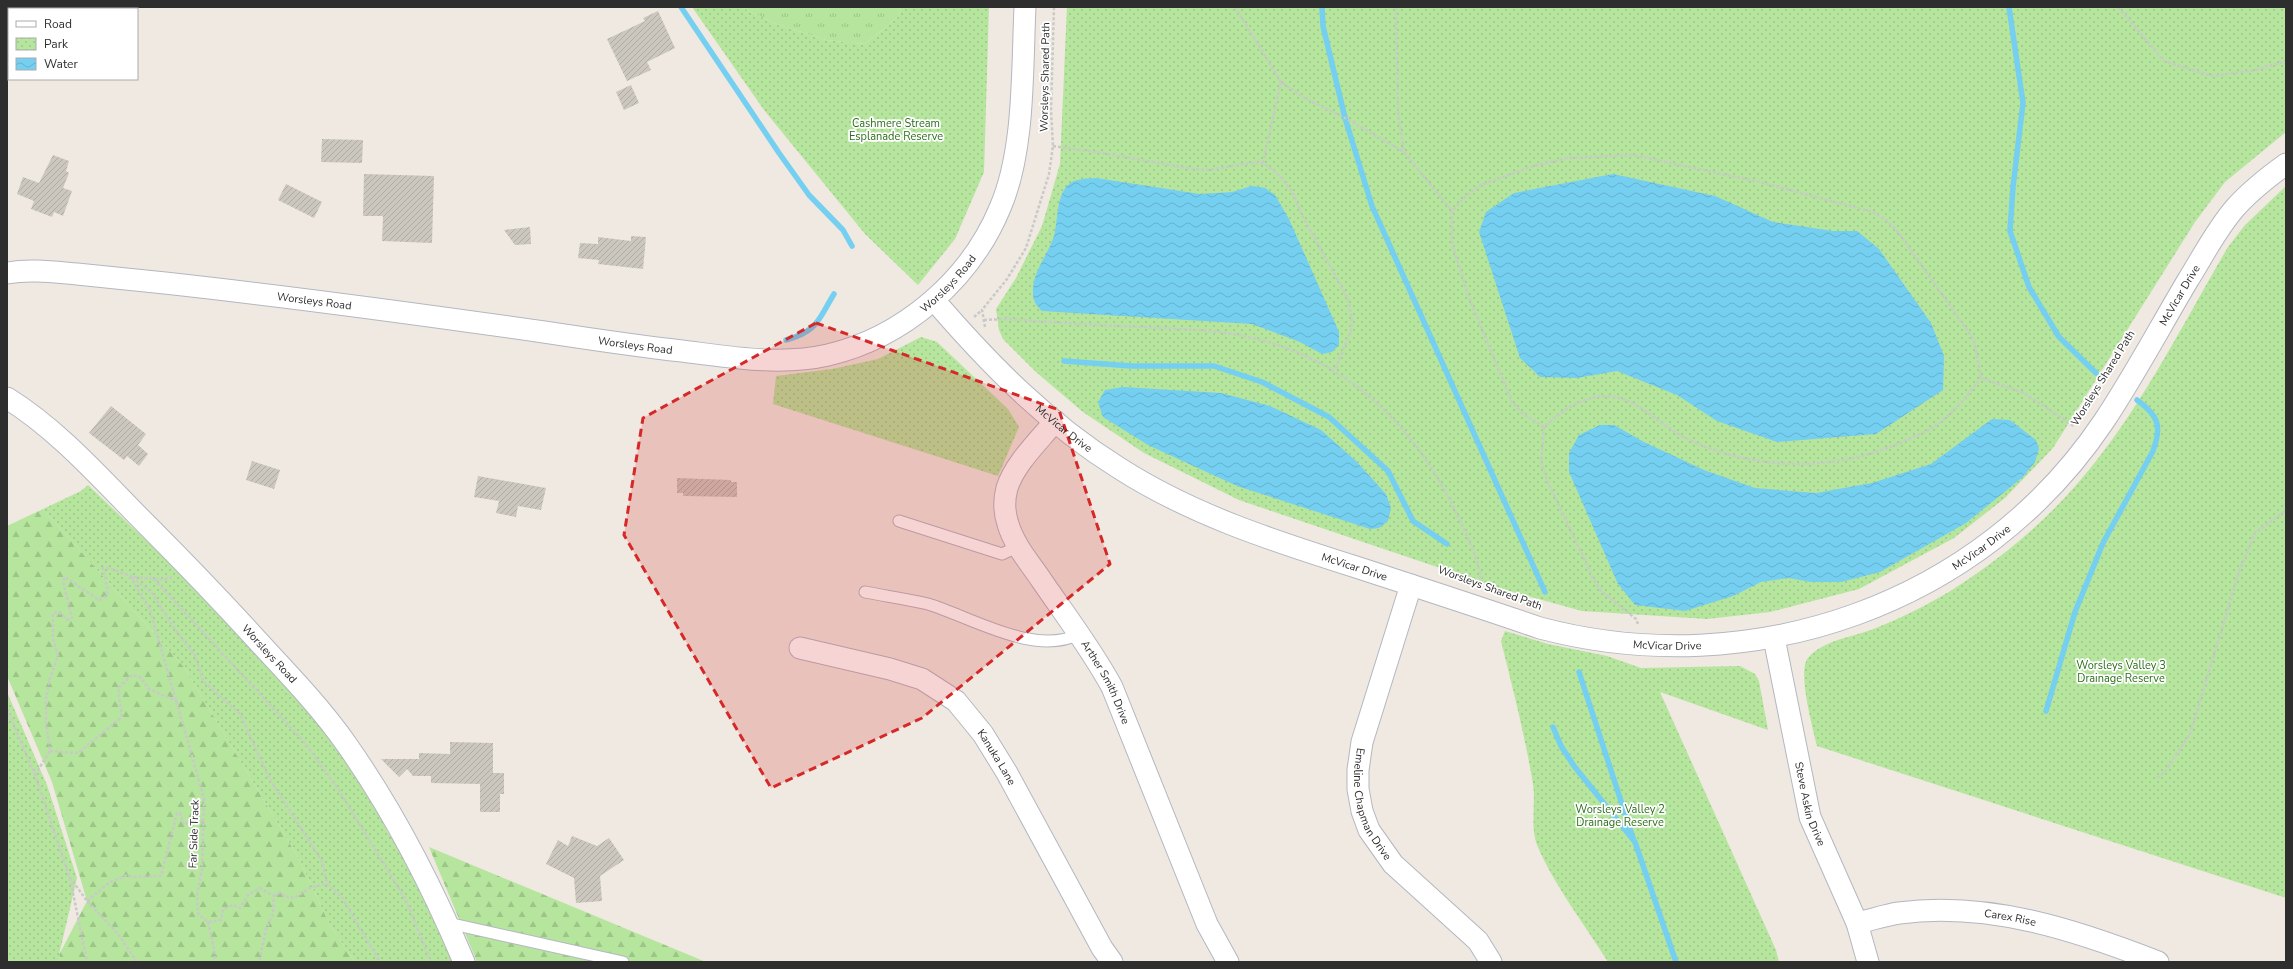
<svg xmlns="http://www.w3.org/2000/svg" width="2293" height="969" font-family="'Nunito Sans',sans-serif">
  <defs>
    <pattern id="grass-tufts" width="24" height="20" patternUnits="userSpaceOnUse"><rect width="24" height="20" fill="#b6e59e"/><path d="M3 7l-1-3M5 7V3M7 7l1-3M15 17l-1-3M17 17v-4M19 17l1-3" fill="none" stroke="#9dc588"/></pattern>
    <pattern id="forest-firs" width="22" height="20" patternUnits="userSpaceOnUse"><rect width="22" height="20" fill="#b6e59e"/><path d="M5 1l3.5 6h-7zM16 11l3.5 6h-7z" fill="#9dc588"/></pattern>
    <pattern id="park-dots" width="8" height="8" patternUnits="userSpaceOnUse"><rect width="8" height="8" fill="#b6e59e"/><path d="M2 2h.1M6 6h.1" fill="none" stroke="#9dc588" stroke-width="1.8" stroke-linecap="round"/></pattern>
    <pattern id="water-waves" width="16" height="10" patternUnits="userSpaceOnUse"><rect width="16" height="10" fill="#75cff0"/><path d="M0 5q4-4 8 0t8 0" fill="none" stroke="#66b2ce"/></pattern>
    <pattern id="building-hatch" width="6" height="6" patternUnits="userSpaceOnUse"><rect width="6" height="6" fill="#cbc7bf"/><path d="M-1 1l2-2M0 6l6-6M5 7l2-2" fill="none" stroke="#afaba4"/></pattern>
  </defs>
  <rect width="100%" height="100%" fill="#efe9e1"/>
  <polygon fill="url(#grass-tufts)" points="741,7 901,7 898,17 865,44 826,40 774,23"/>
  <g fill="url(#forest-firs)">
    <polygon points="43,509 184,667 298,857 330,925 355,962 61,962 59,955 87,901 52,782 7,676 7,526"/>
    <polygon points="429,847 706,962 477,962"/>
  </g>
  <g fill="url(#park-dots)">
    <polygon points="692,7 741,7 774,23 826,40 865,44 898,17 901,7 989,7 984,172 955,239 918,285 865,234 764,110"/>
    <polygon points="1067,7 2286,7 2286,132 2225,182 2195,222 2053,448 2005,498 1954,538 1859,589 1770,612 1707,619 1582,611 1502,589 1239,500 1144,453 1083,412 1036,372 1003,339 999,330 996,309 1016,278 1042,226 1060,164"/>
    <path d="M2286 186V898L1817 746C1813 729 1797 671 1808 658 1822 641 1851 637 1871 630 1907 616 1942 598 1973 576 2012 549 2047 519 2078 483 2139 413 2181 327 2228 247L2245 225Z"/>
    <polygon points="921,337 937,342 1008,409 1019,427 998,476 773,404 776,376 832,369 878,359"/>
    <polygon points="88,485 177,570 271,666 339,747 377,808 387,831 448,923 464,962 355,962 330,925 298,857 184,667 43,509 81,491"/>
    <path d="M1505 631 1548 644 1607 656 1641 668 1740 666 1755 674 1759 681 1768 730 1660 692 1776 950 1779 962H1608C1585 925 1554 885 1537 845 1530 826 1536 804 1533 784 1525 736 1513 689 1501 641Z"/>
    <polygon points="7,692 47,785 77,878 59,955 61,962 7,962"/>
  </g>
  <g fill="url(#water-waves)">
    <polygon points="1613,174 1715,196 1773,222 1833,231 1857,231 1879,249 1931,323 1944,356 1943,390 1876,434 1777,442 1717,421 1677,395 1617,371 1577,378 1540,377 1520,358 1479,232 1486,212 1514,193"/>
    <path d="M1096 178 1200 194 1232 192 1252 186 1265 188 1275 195 1289 219 1339 332V345L1332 352 1322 354 1300 342 1252 324 1042 311C1037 306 1033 302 1033 293 1032 272 1048 255 1054 236 1058 221 1056 198 1067 186 1074 178 1086 179 1096 178Z"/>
    <polygon points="1123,387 1221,393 1270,406 1321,430 1356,461 1386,494 1391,508 1388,521 1379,528 1370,529 1237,486 1148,445 1103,417 1098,402 1105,390"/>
    <polygon points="1992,419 2010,420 2036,440 2039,449 2035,462 2023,477 1966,523 1880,572 1841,582 1811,582 1788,578 1761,582 1733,596 1685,611 1635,605 1618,584 1569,472 1569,453 1579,435 1600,425 1614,425 1644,442 1704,470 1755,488 1816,493 1872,483 1931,464"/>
  </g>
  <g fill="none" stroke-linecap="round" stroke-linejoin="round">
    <g stroke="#75cff0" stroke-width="5.5">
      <polyline points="681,7 779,153 809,195 843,230 852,246"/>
      <polyline points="1322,7 1323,26 1345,118 1372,206 1545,592"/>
      <polyline points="2009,7 2023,103 2013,187 2010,231 2029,287 2059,337 2096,373"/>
      <path d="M786 340C818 331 818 320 834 294"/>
      <polyline points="1064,361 1131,366 1214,366 1262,382 1329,417 1388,471 1413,521 1447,544"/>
      <polyline points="1579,672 1633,838"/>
      <path d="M2046 711 2075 612 2103 543 2153 451C2162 426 2159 416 2137 400"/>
      <polyline points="1553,727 1561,746 1574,766 1635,842 1676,962"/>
    </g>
  </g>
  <g fill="url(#building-hatch)">
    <polygon points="658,11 675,48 647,62 651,70 627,81 607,39 645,21 643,18"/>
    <polygon points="631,85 639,103 624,110 616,92"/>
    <polygon points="322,139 363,140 362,163 321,162"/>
    <polygon points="53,155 69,161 66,171 69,173 63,188 72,191 63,216 54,212 52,217 31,209 34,201 17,194 23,177 39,183"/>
    <polygon points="364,174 434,176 432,243 382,241 383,216 363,216"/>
    <polygon points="286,184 322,202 314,218 278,200"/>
    <polygon points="530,227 531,244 515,245 504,230"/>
    <polygon points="631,236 646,237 643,269 598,264 599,260 578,258 580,243 598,244 598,237 631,241"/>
    <polygon points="111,406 146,434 138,445 148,454 139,466 127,456 124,460 89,433"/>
    <polygon points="252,461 280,470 274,489 246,480"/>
    <polygon points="478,476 546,488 541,510 518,506 516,517 496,513 499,501 474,497"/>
    <polygon points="677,478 731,480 731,482 737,482 737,497 683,496 683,493 677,493"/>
    <polygon points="450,742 493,743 493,773 504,773 504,794 500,794 500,812 480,812 480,784 431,783 431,776 413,776 407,769 399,777 381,759 419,759 419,753 450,754"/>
    <polygon points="572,836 597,846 609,838 624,860 600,876 602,901 576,903 574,878 546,864 558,840 568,846"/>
  </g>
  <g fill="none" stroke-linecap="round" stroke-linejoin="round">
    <defs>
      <g id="service">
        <polyline points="899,521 1002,554 1019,546"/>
        <path d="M865 592C885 596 907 599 928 604 971 617 1035 657 1079 634"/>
        <polyline points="448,923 623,962"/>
      </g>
      <g id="minor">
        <path id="s1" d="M7 273C30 269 53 272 77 274 106 277 136 280 165 283 292 297 418 314 544 332 590 339 636 346 682 351 730 357 780 366 828 355 904 337 970 280 1000 208 1025 151 1022 69 1025 7"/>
        <path id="s2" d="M934 300C989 364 1047 423 1119 468 1192 515 1274 541 1356 567 1417 587 1479 607 1540 628 1752 684 1981 605 2104 421 2134 376 2160 327 2188 280 2203 256 2216 230 2235 208 2250 191 2268 177 2286 164"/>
        <path id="s3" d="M7 398C60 431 103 481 146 524 188 566 229 609 268 652 296 682 324 712 347 745 394 812 432 886 464 962"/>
        <path id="s4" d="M1055 421C1039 441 1015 463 1007 488 1004 499 1004 512 1008 524 1014 545 1030 563 1042 581 1066 616 1092 650 1112 687L1207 924 1228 962"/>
        <path id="s5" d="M1411 585 1362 742 1358 770V789L1362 811 1369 830 1393 864 1478 941 1491 962"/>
        <path id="s6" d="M1774 638 1810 817 1857 923 1868 962"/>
        <path id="s7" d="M800 648 890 669 922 679 956 701 983 734 1007 773 1102 948 1112 962"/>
        <path id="s8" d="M1857 923C1871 920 1885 915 1899 913 1988 901 2076 930 2158 962"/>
      </g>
    </defs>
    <use href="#service" stroke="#b4b7c1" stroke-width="13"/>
    <use href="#minor" stroke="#b4b7c1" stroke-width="23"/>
    <g stroke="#c9c9c9" stroke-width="2.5" stroke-dasharray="3 2" stroke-linecap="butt">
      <polyline points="1235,7 1281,82 1308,100 1345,118 1404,152 1452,211"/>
      <polyline points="1396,7 1398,113 1404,152"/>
      <polyline points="2118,7 2164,61 2212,76 2256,70 2286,61"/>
      <polyline points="1053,146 1102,153 1193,169 1209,170 1250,163 1263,163 1277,173 1292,191 1302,215 1348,299 1352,318 1351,331 1335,370"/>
      <polyline points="1263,163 1281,82"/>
      <polyline points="974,317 982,310"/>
      <path d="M984 320 1005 319C1050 322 1096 325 1142 327 1172 329 1203 329 1233 334 1328 350 1400 408 1445 491 1456 512 1484 565 1481 587"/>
      <polyline points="985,327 982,310 1007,279 1026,248 1049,174 1053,146 1051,110 1054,7"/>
      <polyline points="1544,427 1522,413 1512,402 1468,295 1452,243 1452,211 1467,195 1481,185 1533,166 1568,158 1634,155 1759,182 1873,212 1886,220 1898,232 1974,340 1981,378 2024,393 2075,427"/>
      <polyline points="130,576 150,610 204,798 202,870 197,894 198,914 208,922 221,920 223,910 232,905 240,908 248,895 260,888 274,896 273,914 266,929 259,962"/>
      <polyline points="132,577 152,593 176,631 195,655 203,681 240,714 269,778 322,861 327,884 341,896 380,962"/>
      <polyline points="154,579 304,742 338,789 406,900 431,962"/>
      <path d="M1638 624 1636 619 1601 591 1594 580 1547 480 1541 462 1544 427C1565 408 1589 391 1619 398 1639 403 1654 419 1671 429 1680 436 1692 441 1703 446 1768 471 1839 470 1902 442 1916 436 1931 430 1942 421 1957 409 1969 393 1981 378"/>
      <polyline points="7,709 35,775 69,876 87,901 118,934 137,962"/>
      <polyline points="50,751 78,753 122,717 118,688 132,675 140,677 149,689 177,701"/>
      <path d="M35 775 50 751 46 721V699L50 678 58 656 53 639V613L58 612 68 620 72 618 63 581 65 577 99 600 105 597 108 591 103 568C113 567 121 574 131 576 144 579 156 579 169 579L172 576"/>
      <polyline points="2157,778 2164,773 2190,734 2239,572 2255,533 2286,510"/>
      <polyline points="70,878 87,962"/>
      <polyline points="274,896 281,892 284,896 294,898 311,887 327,884"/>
      <polyline points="87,901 110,882 127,875 134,877 161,876 177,813 180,813 183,823 185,825 188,822 203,821"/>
      <polyline points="208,922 215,953 214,962"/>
    </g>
    <use href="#service" stroke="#fff" stroke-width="11"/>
    <use href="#minor" stroke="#fff" stroke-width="21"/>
  </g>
  <path fill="#d62828" fill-opacity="0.2" stroke="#d62828" stroke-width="3" stroke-dasharray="8 5" stroke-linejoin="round" d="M816 323 1059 410 1110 564 922 718 771 788 624 535 643 418Z"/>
  <g text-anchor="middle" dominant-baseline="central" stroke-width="3.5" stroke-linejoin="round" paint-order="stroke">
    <g font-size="11" fill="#2e2e2e" stroke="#fff">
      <text transform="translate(1045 77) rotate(-89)">Worsleys Shared Path</text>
      <text stroke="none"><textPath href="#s1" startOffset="969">Worsleys Road</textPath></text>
      <text stroke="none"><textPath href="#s2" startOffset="1490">McVicar Drive</textPath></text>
      <text stroke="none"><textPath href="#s1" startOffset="309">Worsleys Road</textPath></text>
      <text stroke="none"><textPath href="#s1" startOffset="633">Worsleys Road</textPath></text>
      <text transform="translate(2103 378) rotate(-58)">Worsleys Shared Path</text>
      <text stroke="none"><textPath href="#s2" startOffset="183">McVicar Drive</textPath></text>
      <text stroke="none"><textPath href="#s2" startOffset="1166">McVicar Drive</textPath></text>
      <text stroke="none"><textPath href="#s2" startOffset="507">McVicar Drive</textPath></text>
      <text transform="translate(1490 588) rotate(20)">Worsleys Shared Path</text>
      <text stroke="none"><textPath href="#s2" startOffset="831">McVicar Drive</textPath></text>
      <text stroke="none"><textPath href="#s3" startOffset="367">Worsleys Road</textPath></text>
      <text stroke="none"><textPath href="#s4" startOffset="306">Arther Smith Drive</textPath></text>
      <text stroke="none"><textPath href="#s7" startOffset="236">Kanuka Lane</textPath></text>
      <text stroke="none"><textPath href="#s5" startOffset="230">Emeline Chapman Drive</textPath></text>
      <text stroke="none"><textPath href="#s6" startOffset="170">Steve Askin Drive</textPath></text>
      <text transform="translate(194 834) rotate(-88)">Far Side Track</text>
      <text stroke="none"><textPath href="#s8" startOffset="155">Carex Rise</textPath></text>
    </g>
    <g font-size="11" fill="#2c6e1b" stroke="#fff">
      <text x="896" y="123">Cashmere Stream<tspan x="896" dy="13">Esplanade Reserve</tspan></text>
      <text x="2121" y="665">Worsleys Valley 3<tspan x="2121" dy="13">Drainage Reserve</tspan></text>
      <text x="1620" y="809">Worsleys Valley 2<tspan x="1620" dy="13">Drainage Reserve</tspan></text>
    </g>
  </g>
  <rect width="2293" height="969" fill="none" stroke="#2e2e2e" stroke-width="16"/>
  <rect x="8" y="8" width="130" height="72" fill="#ffffff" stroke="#ababab"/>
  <rect x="16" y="21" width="20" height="6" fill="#ffffff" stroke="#ababab"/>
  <text x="44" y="28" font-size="12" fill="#2e2e2e">Road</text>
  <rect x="16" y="38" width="20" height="12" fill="url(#park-dots)" stroke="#ababab"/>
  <text x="44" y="48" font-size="12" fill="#2e2e2e">Park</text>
  <rect x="16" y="58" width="20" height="12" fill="url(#water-waves)" stroke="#ababab"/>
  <text x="44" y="68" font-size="12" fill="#2e2e2e">Water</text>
</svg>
